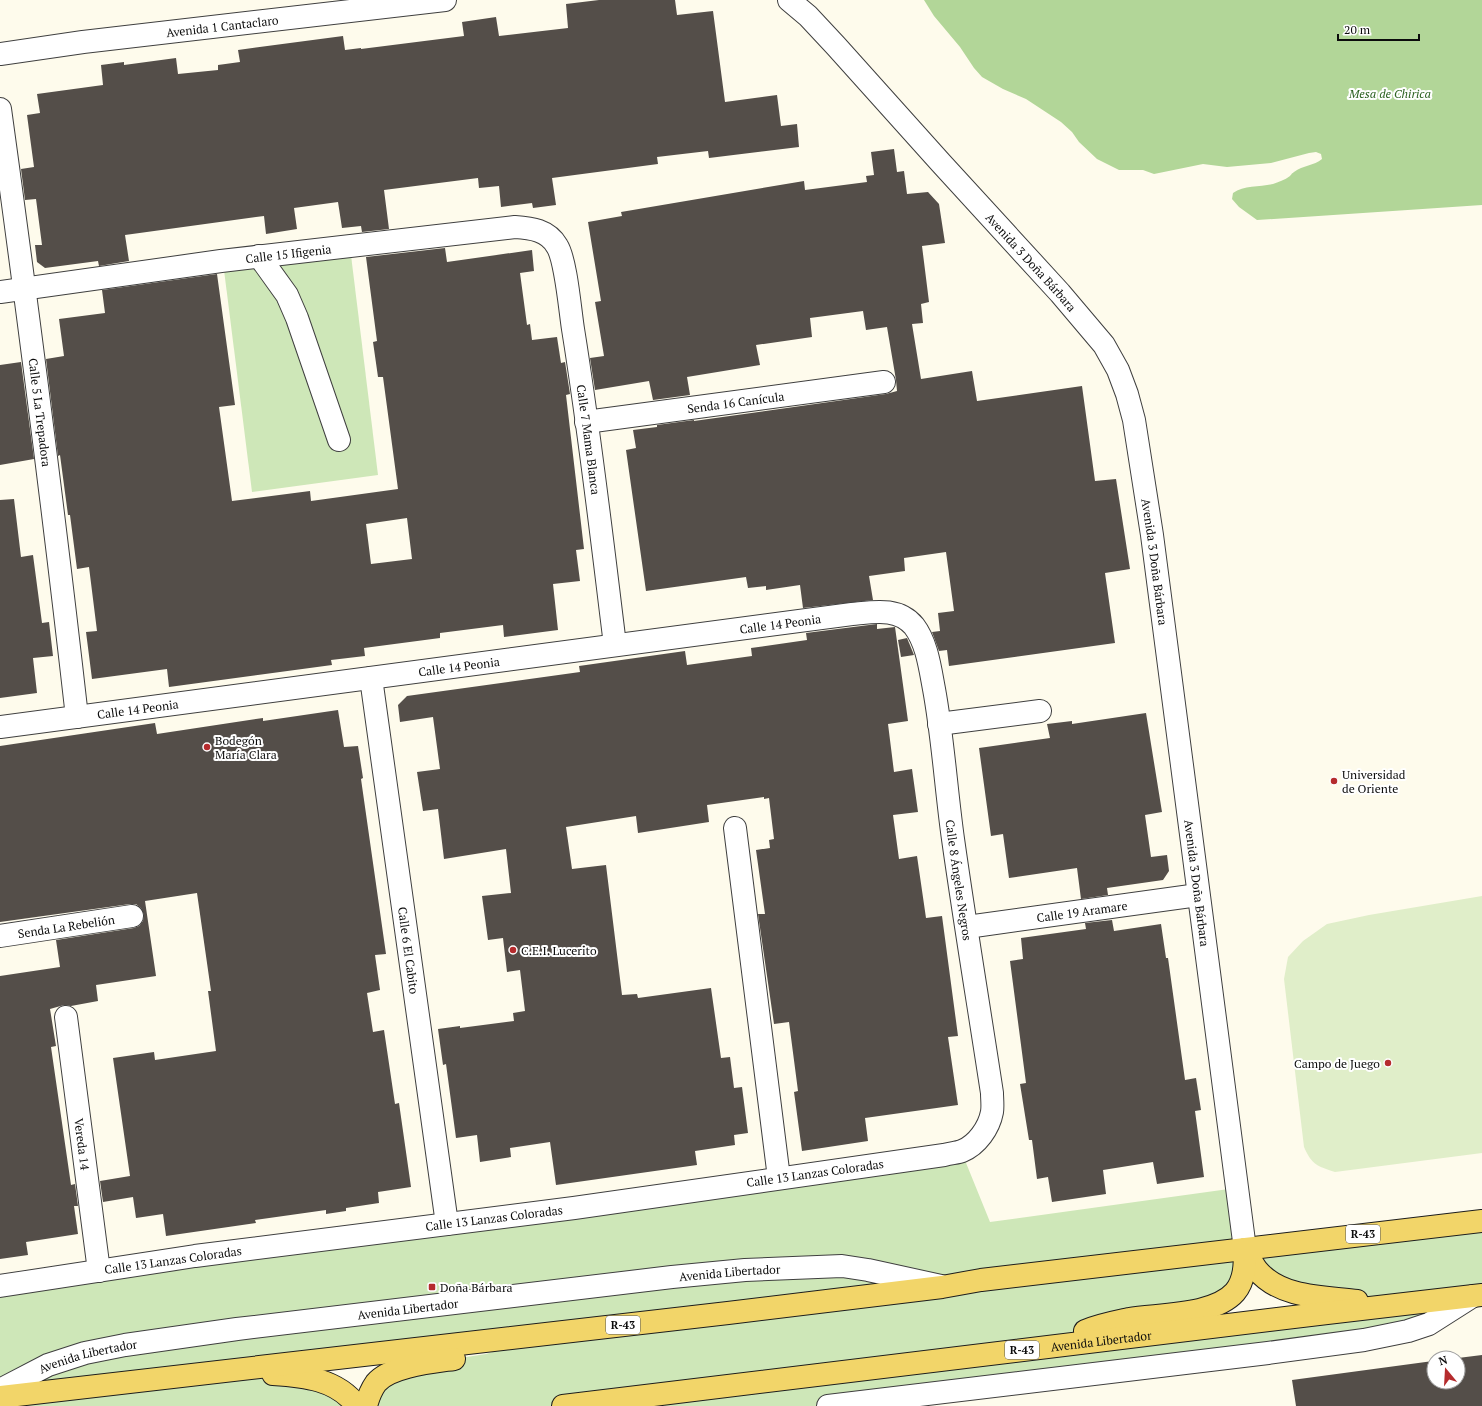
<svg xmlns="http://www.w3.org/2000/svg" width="1482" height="1406" font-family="'PT Serif',serif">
  <rect width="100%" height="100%" fill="#fefbec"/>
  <g fill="#cee7b8" fill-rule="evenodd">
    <polygon points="350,247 378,475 252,492 223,262"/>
    <path d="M962 1153 990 1222 1236 1188 1243 1247 1057 1271 1482 1221V1295L1473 1296 1429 1324 1408 1331 1364 1340 1268 1353 828 1406H366L369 1396 376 1383 391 1373 408 1366 486 1354 508 1347 532 1336 231 1370C273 1379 327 1366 357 1406H0V1390L48 1365 85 1353 125 1345 237 1329 672 1277 745 1270 842 1266 868 1270 942 1287 969 1282 942 1285 869 1268 842 1264 745 1268 672 1275 237 1327 125 1343 85 1351 48 1364 0 1388V1287L195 1258 609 1203ZM1245 1250C1252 1259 1255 1271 1266 1279 1295 1303 1357 1297 1394 1305L1051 1346C1075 1333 1104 1323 1132 1319 1156 1315 1205 1313 1224 1301 1243 1289 1245 1270 1245 1250Z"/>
  </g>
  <path fill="#b2d698" d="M924 0H1482V205L1257 220 1239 207 1232 199 1233 193C1244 185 1260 187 1273 184 1278 182 1285 180 1290 176 1292 174 1291 174 1294 172 1303 165 1314 166 1322 159L1321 154 1316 152 1309 153 1271 163 1227 167 1203 164 1154 174 1143 170H1119L1097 159 1079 142 1072 132 1061 122 1026 99 1003 89 982 77 974 68 960 47 934 16Z"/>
  <path fill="#e0eec9" d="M1482 896V1153L1335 1172C1317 1166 1312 1165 1304 1147L1284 979 1288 957 1303 941 1327 924 1369 915Z"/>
  <g fill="#544e49" fill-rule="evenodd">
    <polygon points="599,0 675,0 677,15 713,11 725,102 777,95 781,126 797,124 799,147 709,158 708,151 657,157 658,164 552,178 556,205 533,208 532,203 501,207 499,186 479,188 478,178 384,190 389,229 362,232 361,226 342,228 338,202 294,208 297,229 266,234 264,216 125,235 129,261 99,266 98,261 45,268 37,262 35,245 42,245 36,199 25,200 21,169 34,167 27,115 40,113 37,94 103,85 101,65 124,62 124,65 176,58 178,74 218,70 218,65 240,62 238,50 343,36 345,50 361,48 361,49 464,36 462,22 496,17 499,36 568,28 566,4"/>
    <polygon points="894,149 897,172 904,171 907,194 928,192 939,204 945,243 922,246 929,302 921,304 923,323 912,324 921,379 972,371 977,401 1082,386 1095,481 1116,479 1130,569 1105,573 1115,643 949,666 947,650 939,651 932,632 940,631 938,613 954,611 946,552 904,558 905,571 869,576 873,600 803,608 800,585 766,590 766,586 748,588 746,577 646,591 626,450 636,448 633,430 657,427 657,425 694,420 694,421 886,394 897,391 896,380 887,327 866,330 863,311 810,318 812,337 756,345 760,365 687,377 690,395 653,400 649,381 595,390 590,358 604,356 595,302 601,301 588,222 622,216 621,212 804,181 805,190 867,182 866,176 874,175 871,152"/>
    <path d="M445 248 447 262 532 250 534 271 520 273 527 325 530 324 532 340 557 337 561 363 565 362 570 394 566 395 584 549 576 550 580 581 553 584 558 630 504 637 503 625 440 633V638L364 648 365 656 331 660 332 665 169 687 167 669 92 679 86 632 97 631 89 567 77 569 70 515H68L60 455 58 456 46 359 64 356 59 319 105 313 102 290 217 274 235 405 219 407 232 501 310 491 311 501 398 489 383 377H378L373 342 377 341 366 257ZM407 518 412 559 371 564 366 524Z"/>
    <polygon points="21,362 34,459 0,465 0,365"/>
    <polygon points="14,499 21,557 33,555 42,623 49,622 53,656 33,658 37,693 0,698 0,500"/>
    <polygon points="877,624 877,629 895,627 908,721 888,724 894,772 912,769 918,812 893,815 899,859 917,856 926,918 942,916 958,1036 948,1037 958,1105 865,1118 868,1141 802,1151 794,1092 798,1091 789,1022 774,1024 758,914 765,914 756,850 770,848 769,840 774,839 769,798 764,799 764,797 707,805 709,822 638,833 636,816 566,827 572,869 606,865 622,995 637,994 638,998 711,988 721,1058 730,1057 734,1088 742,1087 748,1133 734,1135 735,1145 695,1151 697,1165 556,1185 550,1142 510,1148 511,1157 480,1162 477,1135 456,1138 446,1064 443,1065 438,1029 460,1026 460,1028 514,1021 513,1013 525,1011 520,970 507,972 503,938 488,940 482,896 511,893 506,849 444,859 438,809 423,811 417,772 440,769 433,717 400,722 398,705 407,696 580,672 579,666 685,651 687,665 752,656 751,648 807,640 806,633"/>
    <polygon points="907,638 914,655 901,657 898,640"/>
    <polygon points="338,710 344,747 358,746 363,778 361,779 386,954 375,955 380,990 367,993 373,1032 384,1030 395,1104 399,1103 411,1187 378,1192 379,1203 346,1208 346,1211 326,1214 326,1210 255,1220 256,1223 166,1236 163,1214 136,1218 133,1197 103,1202 100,1181 130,1176 113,1058 154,1052 155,1060 216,1051 208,991 211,991 197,893 145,901 156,976 96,985 98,1001 71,1006 64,1005 50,1009 56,1046 51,1047 71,1185 75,1184 78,1206 74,1206 78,1234 26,1242 28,1255 0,1259 0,976 60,967 56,940 134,928 139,926 143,921 144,915 141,908 136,904 130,904 0,922 0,746 155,723 157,734 263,718 263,721"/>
    <polygon points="1146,713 1162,812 1145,815 1151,857 1167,855 1169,871 1163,880 1107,888 1108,895 1081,899 1077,868 1009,878 1003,834 991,836 979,748 1050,738 1047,724 1072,721 1072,724"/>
    <polygon points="1112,920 1114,931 1161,924 1166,958 1168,958 1185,1080 1196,1078 1201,1110 1195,1111 1204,1177 1157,1184 1153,1162 1103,1170 1106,1194 1052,1202 1048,1177 1037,1179 1032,1140 1029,1140 1020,1084 1026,1083 1010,961 1023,959 1021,938 1086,929 1085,923"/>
    <polygon points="1482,1355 1482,1406 1296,1406 1292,1380 1433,1361 1434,1382 1458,1382 1458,1358"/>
  </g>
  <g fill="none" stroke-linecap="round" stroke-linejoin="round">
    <defs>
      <g id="minor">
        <path id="s1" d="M789 0 808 16 836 46 941 163 1060 293 1104 345 1118 370 1127 394 1134 420 1152 535 1245 1249"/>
        <path id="s2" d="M0 54 83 42 445 0"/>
        <path id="s3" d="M0 109C28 311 54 514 77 717"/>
        <polyline points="259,256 287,295 297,318 339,440"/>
        <path id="s4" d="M0 292 221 261 515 227C531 228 548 230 557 246 566 260 570 310 573 329 590 434 602 540 615 645"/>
        <path id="s5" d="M586 422 884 382"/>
        <path id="s6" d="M371 678 447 1224"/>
        <polyline points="939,724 1040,711"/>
        <path id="s7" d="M0 727 852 614C874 612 898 607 914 626 927 643 930 668 934 689 943 738 946 789 953 839 965 924 979 1008 992 1093 992 1099 993 1106 992 1112 989 1128 977 1145 962 1151 957 1153 950 1153 944 1155L574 1208 195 1256 0 1286"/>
        <polyline points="735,828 779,1178"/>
        <path id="s8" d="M967 927 1198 895"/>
        <path id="s9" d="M0 936 132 916"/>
        <path id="s10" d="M66 1017 99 1271"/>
        <path id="s11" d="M0 1390 48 1365 85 1353 125 1345 237 1329 672 1277 745 1270 842 1266 868 1270 941 1286"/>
        <polyline points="828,1406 1268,1353 1364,1340 1408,1331 1429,1324 1473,1296"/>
      </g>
      <g id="major">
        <path d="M1245 1249C1249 1256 1252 1264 1257 1270 1280 1298 1324 1297 1357 1301"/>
        <path d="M1085 1331C1099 1325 1115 1322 1129 1319 1159 1314 1214 1316 1235 1292 1245 1280 1245 1264 1245 1249"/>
        <path d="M273 1374C304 1376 337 1379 357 1406"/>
        <polyline points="0,1397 728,1313 942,1287 981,1280 1482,1221"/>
        <path d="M366 1406C368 1398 371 1390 376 1383 390 1366 433 1362 454 1359"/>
        <path id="s12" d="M563 1406 1327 1313 1482 1295"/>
      </g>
    </defs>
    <use href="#minor" stroke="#3f3f3f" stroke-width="24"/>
    <use href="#major" stroke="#1d1d1d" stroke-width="24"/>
    <use href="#minor" stroke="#fff" stroke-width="22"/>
    <use href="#major" stroke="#f2d569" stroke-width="22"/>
  </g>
  <g fill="#b52b2d" stroke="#fff" stroke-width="1.5">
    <circle cx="207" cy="747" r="4"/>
    <circle cx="1334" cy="781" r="4"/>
    <circle cx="513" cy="950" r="4"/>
    <circle cx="1388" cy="1063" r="4"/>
    <rect x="428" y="1283" width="8" height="8" rx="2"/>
  </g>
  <g text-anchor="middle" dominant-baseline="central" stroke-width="4" stroke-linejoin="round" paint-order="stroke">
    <g fill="#fff" stroke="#555" stroke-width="1">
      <rect x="1346" y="1225" width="34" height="18" rx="3"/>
      <rect x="606" y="1316" width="34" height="18" rx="3"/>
      <rect x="1005" y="1341" width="34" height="18" rx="3"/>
    </g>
    <g font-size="11" font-weight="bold" fill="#0c0c0c">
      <text x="1363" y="1234">R-43</text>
      <text x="623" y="1325">R-43</text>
      <text x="1022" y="1350">R-43</text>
    </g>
    <g font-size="12" fill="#0c0c0c" stroke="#fff">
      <text stroke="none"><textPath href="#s2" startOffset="224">Avenida 1 Cantaclaro</textPath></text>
      <text stroke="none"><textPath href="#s4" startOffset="291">Calle 15 Ifigenia</textPath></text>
      <text stroke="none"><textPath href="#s1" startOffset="357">Avenida 3 Doña Bárbara</textPath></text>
      <text stroke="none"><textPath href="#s5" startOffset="151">Senda 16 Canícula</textPath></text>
      <text stroke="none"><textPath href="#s3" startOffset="306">Calle 5 La Trepadora</textPath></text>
      <text stroke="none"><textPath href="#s4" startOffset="764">Calle 7 Mama Blanca</textPath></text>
      <text stroke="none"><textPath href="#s1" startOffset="692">Avenida 3 Doña Bárbara</textPath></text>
      <text stroke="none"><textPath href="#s7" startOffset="787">Calle 14 Peonia</textPath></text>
      <text stroke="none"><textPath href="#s7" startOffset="463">Calle 14 Peonia</textPath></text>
      <text stroke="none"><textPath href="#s7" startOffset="139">Calle 14 Peonia</textPath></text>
      <text stroke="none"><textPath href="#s7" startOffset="1185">Calle 8 Ángeles Negros</textPath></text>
      <text stroke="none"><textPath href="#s1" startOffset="1016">Avenida 3 Doña Bárbara</textPath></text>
      <text stroke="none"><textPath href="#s8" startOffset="116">Calle 19 Aramare</textPath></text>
      <text stroke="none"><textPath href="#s9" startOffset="67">Senda La Rebelión</textPath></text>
      <text stroke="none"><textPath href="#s6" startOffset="275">Calle 6 El Cabito</textPath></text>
      <text stroke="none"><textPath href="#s10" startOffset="128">Vereda 14</textPath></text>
      <text transform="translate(815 1173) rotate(-8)">Calle 13 Lanzas Coloradas</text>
      <text transform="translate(494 1218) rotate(-7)">Calle 13 Lanzas Coloradas</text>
      <text transform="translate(173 1260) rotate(-8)">Calle 13 Lanzas Coloradas</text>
      <text stroke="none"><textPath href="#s11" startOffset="743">Avenida Libertador</textPath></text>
      <text stroke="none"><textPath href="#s11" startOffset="419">Avenida Libertador</textPath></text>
      <text stroke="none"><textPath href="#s12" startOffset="542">Avenida Libertador</textPath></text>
      <text stroke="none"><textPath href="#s11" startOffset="95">Avenida Libertador</textPath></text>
    </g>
    <g font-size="12" font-style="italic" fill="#2b6120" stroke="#fff">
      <text x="1390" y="93">Mesa de Chirica</text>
    </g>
    <g font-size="12" fill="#0c0c0c" stroke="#fff" text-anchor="start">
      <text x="215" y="740">Bodegón<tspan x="215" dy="14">María Clara</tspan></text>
      <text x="1342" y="774">Universidad<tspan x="1342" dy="14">de Oriente</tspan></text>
      <text x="521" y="950">C.E.I. Lucerito</text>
      <text x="1380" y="1063" text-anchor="end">Campo de Juego</text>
      <text x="440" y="1287">Doña Bárbara</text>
    </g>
  </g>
  <g transform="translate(1446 1370) rotate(342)"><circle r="19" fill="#ffffff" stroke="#9e9e9e"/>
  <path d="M0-3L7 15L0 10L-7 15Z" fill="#b52b2d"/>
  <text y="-6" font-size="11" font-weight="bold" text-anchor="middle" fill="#0c0c0c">N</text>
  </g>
  <path d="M1338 34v6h81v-6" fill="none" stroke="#0c0c0c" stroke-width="2"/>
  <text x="1344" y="34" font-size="12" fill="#0c0c0c" stroke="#ffffff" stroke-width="3" paint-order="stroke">20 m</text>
</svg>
